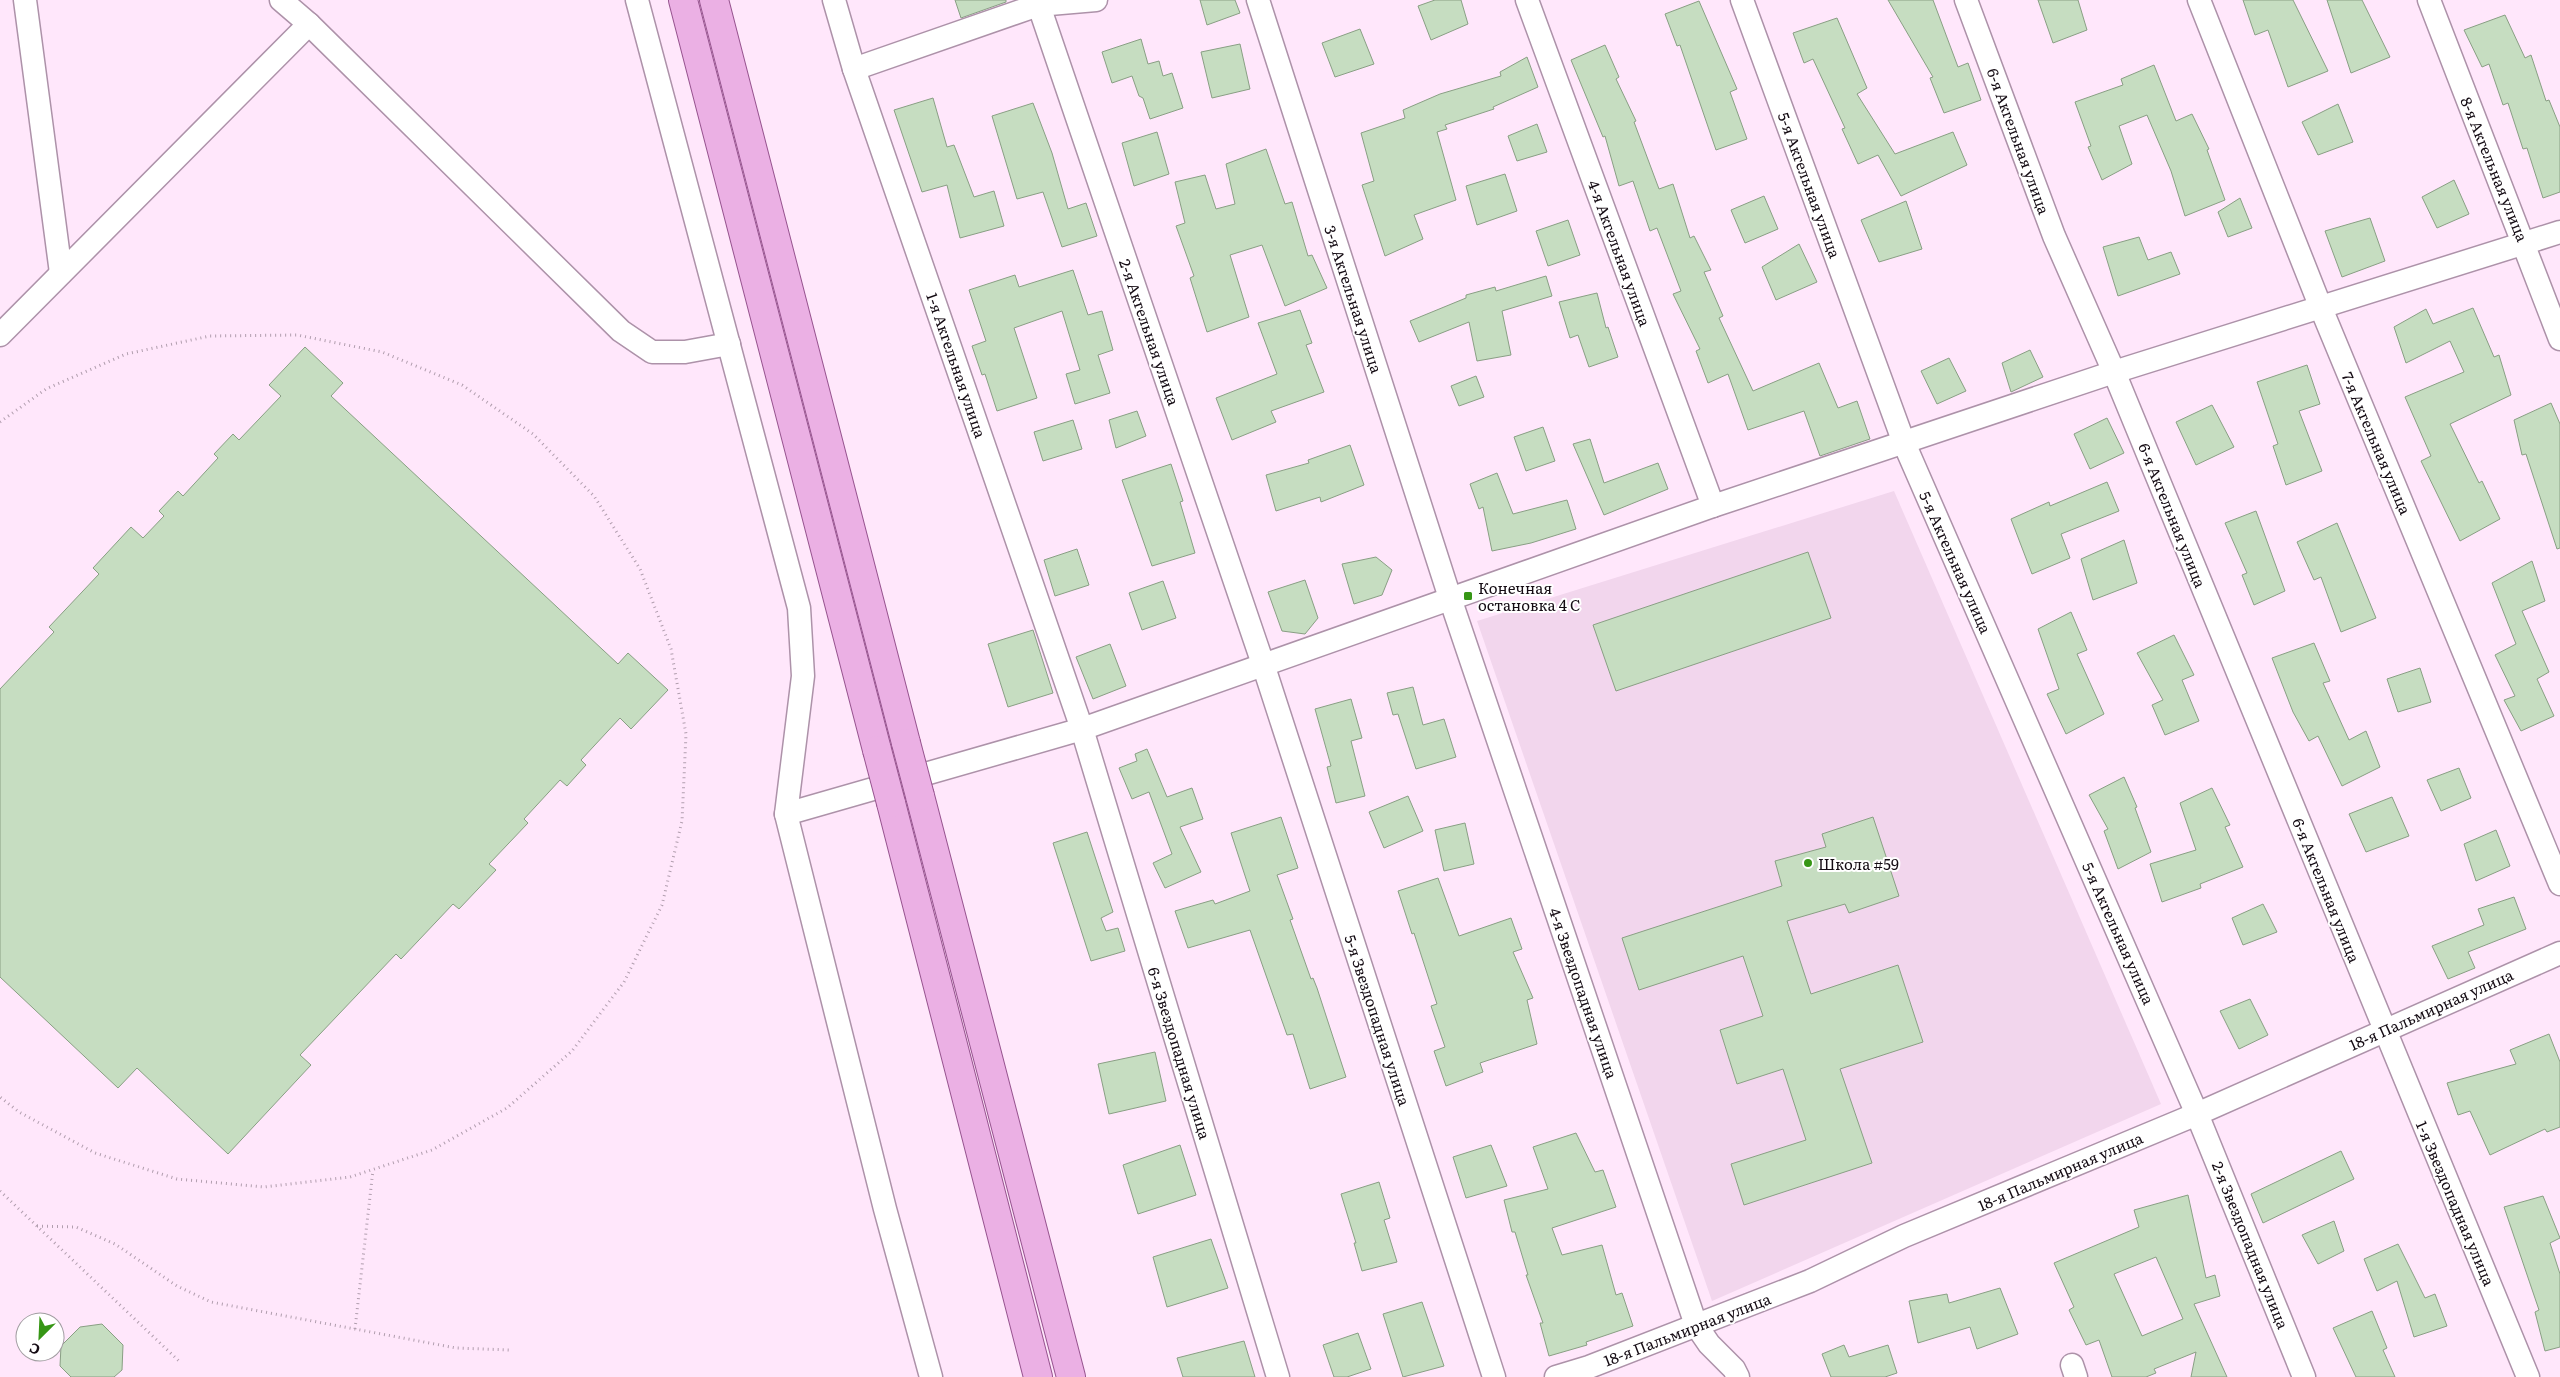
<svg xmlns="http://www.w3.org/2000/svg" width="2560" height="1377" font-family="Literata,serif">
  <rect width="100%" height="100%" fill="#ffe7fb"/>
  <polygon fill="#f2d6ed" points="1894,491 2161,1104 1712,1301 1477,621"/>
  <g fill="#c6ddc1" stroke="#899f84" fill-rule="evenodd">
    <polygon points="955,0 1006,0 1006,2 961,18"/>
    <polygon points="1200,0 1235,0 1240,13 1207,25"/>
    <polygon points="1435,0 1461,0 1468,24 1431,40 1418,6"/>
    <polygon points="1888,0 1933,0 1958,67 1968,63 1981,100 1944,113 1930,78 1933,77"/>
    <polygon points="2038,0 2078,0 2087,30 2053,43"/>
    <polygon points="2243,0 2293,0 2328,71 2288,87 2268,30 2255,35"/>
    <polygon points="2327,0 2362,0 2390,57 2351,73"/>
    <polygon points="1699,1 1737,89 1730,92 1747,139 1716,150 1680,45 1677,46 1665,14"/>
    <polygon points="2505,15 2525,58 2531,55 2546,101 2549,100 2560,127 2560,192 2543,198 2527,148 2523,149 2508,103 2503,105 2489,64 2482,67 2464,30"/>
    <polygon points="1837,18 1867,88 1857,94 1895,154 1953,132 1967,165 1901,196 1878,155 1858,164 1842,129 1845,128 1813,59 1804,63 1793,33"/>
    <polygon points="1360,29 1374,64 1335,77 1322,43"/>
    <polygon points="1141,39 1148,64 1159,61 1163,76 1172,73 1183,108 1150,119 1143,98 1139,96 1132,76 1112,83 1102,52"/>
    <polygon points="1240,44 1250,89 1212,98 1201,52"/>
    <polygon points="1605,45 1619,77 1616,79 1636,121 1634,122 1659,189 1673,184 1690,238 1694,236 1711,270 1704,272 1723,316 1719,318 1753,391 1819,363 1838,408 1857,401 1870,439 1820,456 1804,411 1748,430 1728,374 1708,383 1696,351 1700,349 1673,294 1681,291 1657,228 1650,231 1633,181 1619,186 1605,136 1603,137 1571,60"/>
    <polygon points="1527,57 1538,87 1493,107 1494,109 1445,125 1447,129 1437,132 1456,200 1414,215 1423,239 1385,256 1362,185 1374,181 1361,133 1405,118 1403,110 1440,94 1501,76 1500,72"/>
    <polygon points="2154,65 2176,121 2192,114 2209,149 2207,150 2225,200 2185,216 2171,171 2147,115 2119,126 2132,164 2102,180 2088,147 2091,146 2075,102 2123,85 2121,79"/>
    <polygon points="933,98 947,147 954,145 974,197 994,191 1004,226 960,238 947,185 922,192 894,110"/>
    <polygon points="1033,103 1052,153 1068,209 1086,203 1097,236 1062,247 1043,192 1017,199 992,116"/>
    <polygon points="2338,104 2353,142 2318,155 2302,122"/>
    <polygon points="1537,124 1547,152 1517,161 1508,136"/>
    <polygon points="1157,132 1169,174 1134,186 1122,143"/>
    <polygon points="1266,149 1285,204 1292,202 1308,256 1312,255 1327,288 1285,306 1262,245 1230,255 1249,317 1207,332 1190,278 1194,276 1176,226 1185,223 1175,182 1205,175 1216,209 1235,204 1226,164"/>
    <polygon points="1505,174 1517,211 1477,225 1466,186"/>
    <polygon points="2454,180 2469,214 2437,228 2422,197"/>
    <polygon points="1764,196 1778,229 1745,243 1731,210"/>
    <polygon points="2240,198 2252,228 2228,237 2218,212"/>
    <polygon points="1906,201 1922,249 1879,262 1861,220"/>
    <polygon points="2370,218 2385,261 2342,277 2325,231"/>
    <polygon points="1568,220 1580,255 1548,266 1536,231"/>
    <polygon points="2139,237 2148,260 2171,252 2180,274 2118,296 2103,247"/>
    <polygon points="1799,244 1817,282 1776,300 1762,267"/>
    <polygon points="1073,270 1088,315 1102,311 1113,350 1098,355 1110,393 1075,404 1066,374 1080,370 1062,311 1014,328 1037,398 997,411 985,374 982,375 972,346 986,341 969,290 1015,275 1019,287"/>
    <polygon points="1546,276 1552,296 1502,311 1511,355 1477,361 1469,322 1419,342 1410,321 1466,298 1466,295 1495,287 1496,291"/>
    <polygon points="1597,293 1606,328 1608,327 1618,357 1589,367 1578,335 1570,338 1559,302"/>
    <polygon points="2473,308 2494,357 2499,355 2511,395 2450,424 2479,483 2482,481 2500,519 2460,541 2421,461 2431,456 2405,397 2464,372 2450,341 2406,363 2394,327 2426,309 2433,324"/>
    <polygon points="1300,310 1312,343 1306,345 1324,392 1271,411 1276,422 1232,440 1216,398 1277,374 1258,323"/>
    <polygon points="305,347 343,383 331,396 618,664 628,653 668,690 631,729 620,718 581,760 586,765 567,786 560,780 524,819 528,823 489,864 496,870 459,909 453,904 401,959 396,954 300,1055 311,1065 228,1154 137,1068 118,1088 0,977 0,689 54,632 49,627 99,574 93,568 131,527 143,538 164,516 159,511 178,491 183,496 218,458 214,454 233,434 239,440 281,396 269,385"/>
    <polygon points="2030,350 2043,377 2011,392 2002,363"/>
    <polygon points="1949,358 1966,391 1937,404 1921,371"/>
    <polygon points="2307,365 2320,404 2299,411 2322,471 2286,485 2273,446 2278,444 2257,382"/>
    <polygon points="1476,376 1484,397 1459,406 1451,386"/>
    <polygon points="2551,403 2560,424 2560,548 2557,549 2526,454 2522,455 2514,420"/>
    <polygon points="2212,405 2234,447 2196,465 2176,422"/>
    <polygon points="1137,411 1146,436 1116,448 1109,420"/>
    <polygon points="2107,418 2124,453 2090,469 2074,434"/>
    <polygon points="1073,420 1082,449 1043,461 1034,432"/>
    <polygon points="1543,427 1555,461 1526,471 1514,437"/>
    <polygon points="1590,439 1604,483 1658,463 1668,489 1604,515 1573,444"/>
    <polygon points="1350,445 1364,485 1321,502 1320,497 1276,511 1266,475 1309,463 1308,460"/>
    <polygon points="1171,464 1183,501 1180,502 1195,553 1152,566 1122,480"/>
    <polygon points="1497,473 1513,514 1567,500 1576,529 1531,543 1492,551 1483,507 1479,509 1470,484"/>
    <polygon points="2107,482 2119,511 2061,534 2070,558 2032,574 2011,519 2049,502 2050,506"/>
    <polygon points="2256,511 2285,591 2254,605 2242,575 2247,573 2225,523"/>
    <polygon points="2337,523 2376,618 2341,632 2321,577 2314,580 2297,542"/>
    <polygon points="2124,540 2137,583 2093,600 2081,559"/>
    <polygon points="1077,549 1089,585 1055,596 1044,560"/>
    <polygon points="1808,552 1831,618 1616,691 1593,625"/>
    <polygon points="1376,557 1392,570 1382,595 1354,604 1342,564"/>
    <polygon points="2532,561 2545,601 2522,611 2549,672 2537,679 2554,716 2521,731 2504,700 2515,696 2495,655 2516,644 2492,583"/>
    <polygon points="1305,580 1318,618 1305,634 1282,631 1268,592"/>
    <polygon points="1163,581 1176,618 1142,630 1129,593"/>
    <polygon points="2071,612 2087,650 2077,654 2104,714 2066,734 2047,694 2059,689 2038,629"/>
    <polygon points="1033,630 1053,693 1008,707 988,644"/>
    <polygon points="2174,635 2194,675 2182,680 2199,721 2165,735 2152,705 2163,700 2137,653"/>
    <polygon points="2314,643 2330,681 2323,683 2349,740 2366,731 2380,767 2342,786 2318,736 2309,741 2293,712 2272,658"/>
    <polygon points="1110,644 1126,686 1093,699 1076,657"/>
    <polygon points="2420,668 2431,702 2398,712 2387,679"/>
    <polygon points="1413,687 1423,725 1444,719 1456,757 1416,769 1398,714 1393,715 1387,693"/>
    <polygon points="1351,699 1362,738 1351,741 1365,796 1336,803 1327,767 1331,766 1315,709"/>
    <polygon points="1147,749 1167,797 1192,788 1203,819 1180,827 1201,872 1165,888 1153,863 1172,854 1149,792 1132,799 1119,768 1137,761 1135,754"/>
    <polygon points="2459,768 2471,798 2441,811 2427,780"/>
    <polygon points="2124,777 2137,807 2135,808 2151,852 2118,869 2104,831 2108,829 2089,795"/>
    <polygon points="2212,788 2230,825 2225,827 2243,867 2200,884 2201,888 2162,902 2150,864 2196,850 2180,803"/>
    <polygon points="1408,796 1423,831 1384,848 1369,812"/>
    <polygon points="2392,797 2409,836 2366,852 2349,814"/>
    <polygon points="1281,817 1298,868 1277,875 1293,919 1290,920 1311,979 1313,978 1317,988 1346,1077 1310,1089 1293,1034 1287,1035 1250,930 1188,948 1175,911 1213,900 1215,904 1250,891 1231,833"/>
    <polygon points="1873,817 1899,896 1849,913 1845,904 1787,921 1811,994 1898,965 1923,1042 1840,1069 1872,1163 1744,1205 1731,1164 1806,1140 1783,1069 1737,1084 1720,1030 1763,1016 1743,956 1639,990 1622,938 1782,886 1775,861 1826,847 1822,834"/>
    <polygon points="1465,823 1474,864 1444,871 1435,830"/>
    <polygon points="2496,830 2510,866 2476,881 2464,844"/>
    <polygon points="1087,832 1113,912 1101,918 1106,931 1118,928 1125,951 1091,961 1053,843"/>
    <polygon points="1438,878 1459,936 1511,918 1522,949 1513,952 1533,998 1527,1000 1537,1044 1480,1063 1483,1072 1446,1086 1434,1051 1445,1047 1431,1006 1437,1004 1414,933 1412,934 1398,891"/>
    <polygon points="2514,897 2526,929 2468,952 2475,968 2448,979 2432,946 2484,925 2478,909"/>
    <polygon points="2263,904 2277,932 2243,945 2232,918"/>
    <polygon points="2250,999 2268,1035 2239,1049 2220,1011"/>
    <polygon points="2549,1034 2560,1062 2560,1127 2547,1132 2545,1129 2490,1155 2470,1111 2458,1115 2447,1083 2516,1064 2510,1050"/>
    <polygon points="1155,1052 1166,1101 1109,1114 1098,1064"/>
    <polygon points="1576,1133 1595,1172 1603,1170 1616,1207 1552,1228 1562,1255 1602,1245 1616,1295 1622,1293 1633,1326 1586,1342 1587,1345 1549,1356 1540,1323 1543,1323 1526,1275 1528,1275 1515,1232 1512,1232 1504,1200 1548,1189 1533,1147"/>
    <polygon points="1180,1145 1196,1195 1138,1214 1123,1165"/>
    <polygon points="1491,1145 1507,1186 1466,1198 1453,1157"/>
    <polygon points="2341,1151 2354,1179 2263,1223 2251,1194"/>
    <polygon points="1379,1182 1390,1218 1384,1220 1397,1262 1362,1271 1354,1243 1356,1243 1341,1194"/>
    <path d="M2188 1195 2206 1278 2215 1275 2220 1296 2194 1304 2227 1377H2191L2196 1352 2154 1369 2156 1373 2146 1377H2112L2099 1340 2086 1345 2069 1310 2074 1307 2054 1263 2139 1227 2134 1210ZM2156 1257 2183 1319 2142 1336 2114 1274Z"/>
    <polygon points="2543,1196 2560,1238 2550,1243 2560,1274 2560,1347 2545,1351 2535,1312 2539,1310 2504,1207"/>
    <polygon points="2334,1221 2344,1251 2318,1264 2302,1235"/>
    <polygon points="1211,1239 1228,1288 1167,1307 1153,1257"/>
    <polygon points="2398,1244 2425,1298 2435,1294 2447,1326 2414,1337 2397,1281 2377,1291 2364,1259"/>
    <polygon points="2000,1288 2018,1334 1977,1349 1970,1327 1918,1343 1909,1301 1947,1294 1949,1303"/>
    <polygon points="1422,1302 1444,1366 1403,1377 1383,1314"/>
    <polygon points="2372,1311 2387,1348 2383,1350 2395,1377 2356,1377 2333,1328"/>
    <polygon points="102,1324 123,1345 122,1370 114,1377 71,1377 60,1366 61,1346 80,1327"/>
    <polygon points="1358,1333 1371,1369 1347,1377 1334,1377 1323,1345"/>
    <polygon points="1244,1341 1255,1377 1183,1377 1177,1358"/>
    <polygon points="1844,1345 1849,1357 1888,1345 1897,1373 1885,1377 1831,1377 1822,1354"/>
  </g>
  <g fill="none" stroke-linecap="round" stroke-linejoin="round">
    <defs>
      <g id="minor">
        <polyline points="25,0 61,273"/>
        <polyline points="281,0 309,24"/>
        <polyline points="637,0 799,608 803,676 786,814 885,1209 931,1377"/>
        <polyline points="834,0 854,69 1082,729 1278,1377"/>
        <polyline points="1037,0 1263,664 1494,1377"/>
        <polyline points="1258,0 1450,598 1696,1325 1709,1344 1734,1369 1738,1377"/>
        <polyline points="1527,0 1713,506"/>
        <polyline points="1742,0 1904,443 2197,1114 2304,1377"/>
        <polyline points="1966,0 2054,236 2114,372 2528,1377"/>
        <polyline points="2199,0 2321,308 2560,884"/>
        <polyline points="2429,0 2560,339"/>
        <polyline points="854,69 1038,5 1096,0"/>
        <polyline points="0,335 309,24 621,331 652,352 685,352 729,344"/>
        <polyline points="786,814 1082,729 1713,506 2114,372 2560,232"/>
        <polyline points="2072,1365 2076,1377"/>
        <polyline points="1556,1377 1589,1367 1810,1281 1904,1236 2197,1114 2560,953"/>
      </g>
      <g id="major">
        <polyline points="683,0 877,750"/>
        <polyline points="714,0 906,743"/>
        <polyline points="920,796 1071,1377"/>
        <polyline points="891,803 1038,1377"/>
      </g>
    </defs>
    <use href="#minor" stroke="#ad92a9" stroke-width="25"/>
    <use href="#major" stroke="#97548f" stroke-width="30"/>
    <g stroke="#b19eae" stroke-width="3" stroke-dasharray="1 4" stroke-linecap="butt">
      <polyline points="0,422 46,389 126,354 210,336 297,335 382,352 462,385 533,434 594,496 640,569 671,649 686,734 682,821 662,905 624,982 572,1051 507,1108 432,1150 350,1177 264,1187 177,1179 95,1153 19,1112 0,1097"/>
      <polyline points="0,1191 180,1362"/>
      <polyline points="37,1226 76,1227 115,1244 177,1286 211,1302 456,1348 510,1350"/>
      <polyline points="355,1329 373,1170"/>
    </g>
    <use href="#minor" stroke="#fff" stroke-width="22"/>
    <use href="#major" stroke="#ebb0e4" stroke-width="28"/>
    <defs>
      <g id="major-bridge">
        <polyline points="906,743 920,796"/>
        <polyline points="877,750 891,803"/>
      </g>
    </defs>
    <use href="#major-bridge" stroke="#97548f" stroke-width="30" stroke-linecap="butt"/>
    <use href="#major-bridge" stroke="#ebb0e4" stroke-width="28"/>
  </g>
  <g fill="#369615" stroke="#fff" stroke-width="2">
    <rect x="1463" y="591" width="10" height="10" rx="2.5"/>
    <circle cx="1808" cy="863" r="5"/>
  </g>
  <g text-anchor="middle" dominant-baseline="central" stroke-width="4" stroke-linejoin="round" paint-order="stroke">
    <g font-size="15" fill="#140b13" stroke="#fff">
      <text transform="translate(2019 141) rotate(70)">6-я Акгельная улица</text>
      <text transform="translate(2495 169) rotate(68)">8-я Акгельная улица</text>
      <text transform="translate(1810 185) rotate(70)">5-я Акгельная улица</text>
      <text transform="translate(1620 253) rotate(70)">4-я Акгельная улица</text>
      <text transform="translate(1354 299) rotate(72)">3-я Акгельная улица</text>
      <text transform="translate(1150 332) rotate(71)">2-я Акгельная улица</text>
      <text transform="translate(957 365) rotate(71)">1-я Акгельная улица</text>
      <text transform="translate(2377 443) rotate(67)">7-я Акгельная улица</text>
      <text transform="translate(2173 515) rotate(68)">6-я Акгельная улица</text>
      <text transform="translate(1956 562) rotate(66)">5-я Акгельная улица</text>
      <text transform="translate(2327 890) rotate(68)">6-я Акгельная улица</text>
      <text transform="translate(2119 933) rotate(66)">5-я Акгельная улица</text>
      <text transform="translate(1584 993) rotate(71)">4-я Звездопадная улица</text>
      <text transform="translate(2431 1009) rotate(-24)">18-я Пальмирная улица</text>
      <text transform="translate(1378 1020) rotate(72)">5-я Звездопадная улица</text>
      <text transform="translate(1180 1053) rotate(73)">6-я Звездопадная улица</text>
      <text transform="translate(2060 1171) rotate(-23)">18-я Пальмирная улица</text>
      <text transform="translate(2456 1203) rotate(67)">1-я Звездопадная улица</text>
      <text transform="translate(2251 1245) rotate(68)">2-я Звездопадная улица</text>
      <text transform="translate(1687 1329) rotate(-21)">18-я Пальмирная улица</text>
    </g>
    <g font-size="15" fill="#140b13" stroke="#fff" text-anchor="start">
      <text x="1478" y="587">Конечная<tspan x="1478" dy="17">остановка 4 С</tspan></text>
      <text x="1818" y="863">Школа #59</text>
    </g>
  </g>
  <g transform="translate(40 1337) rotate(204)"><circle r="24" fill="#ffffff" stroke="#a19da1"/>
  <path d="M0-4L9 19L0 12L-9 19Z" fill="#369615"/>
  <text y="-8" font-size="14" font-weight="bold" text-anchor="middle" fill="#140b13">С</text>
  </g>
</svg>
